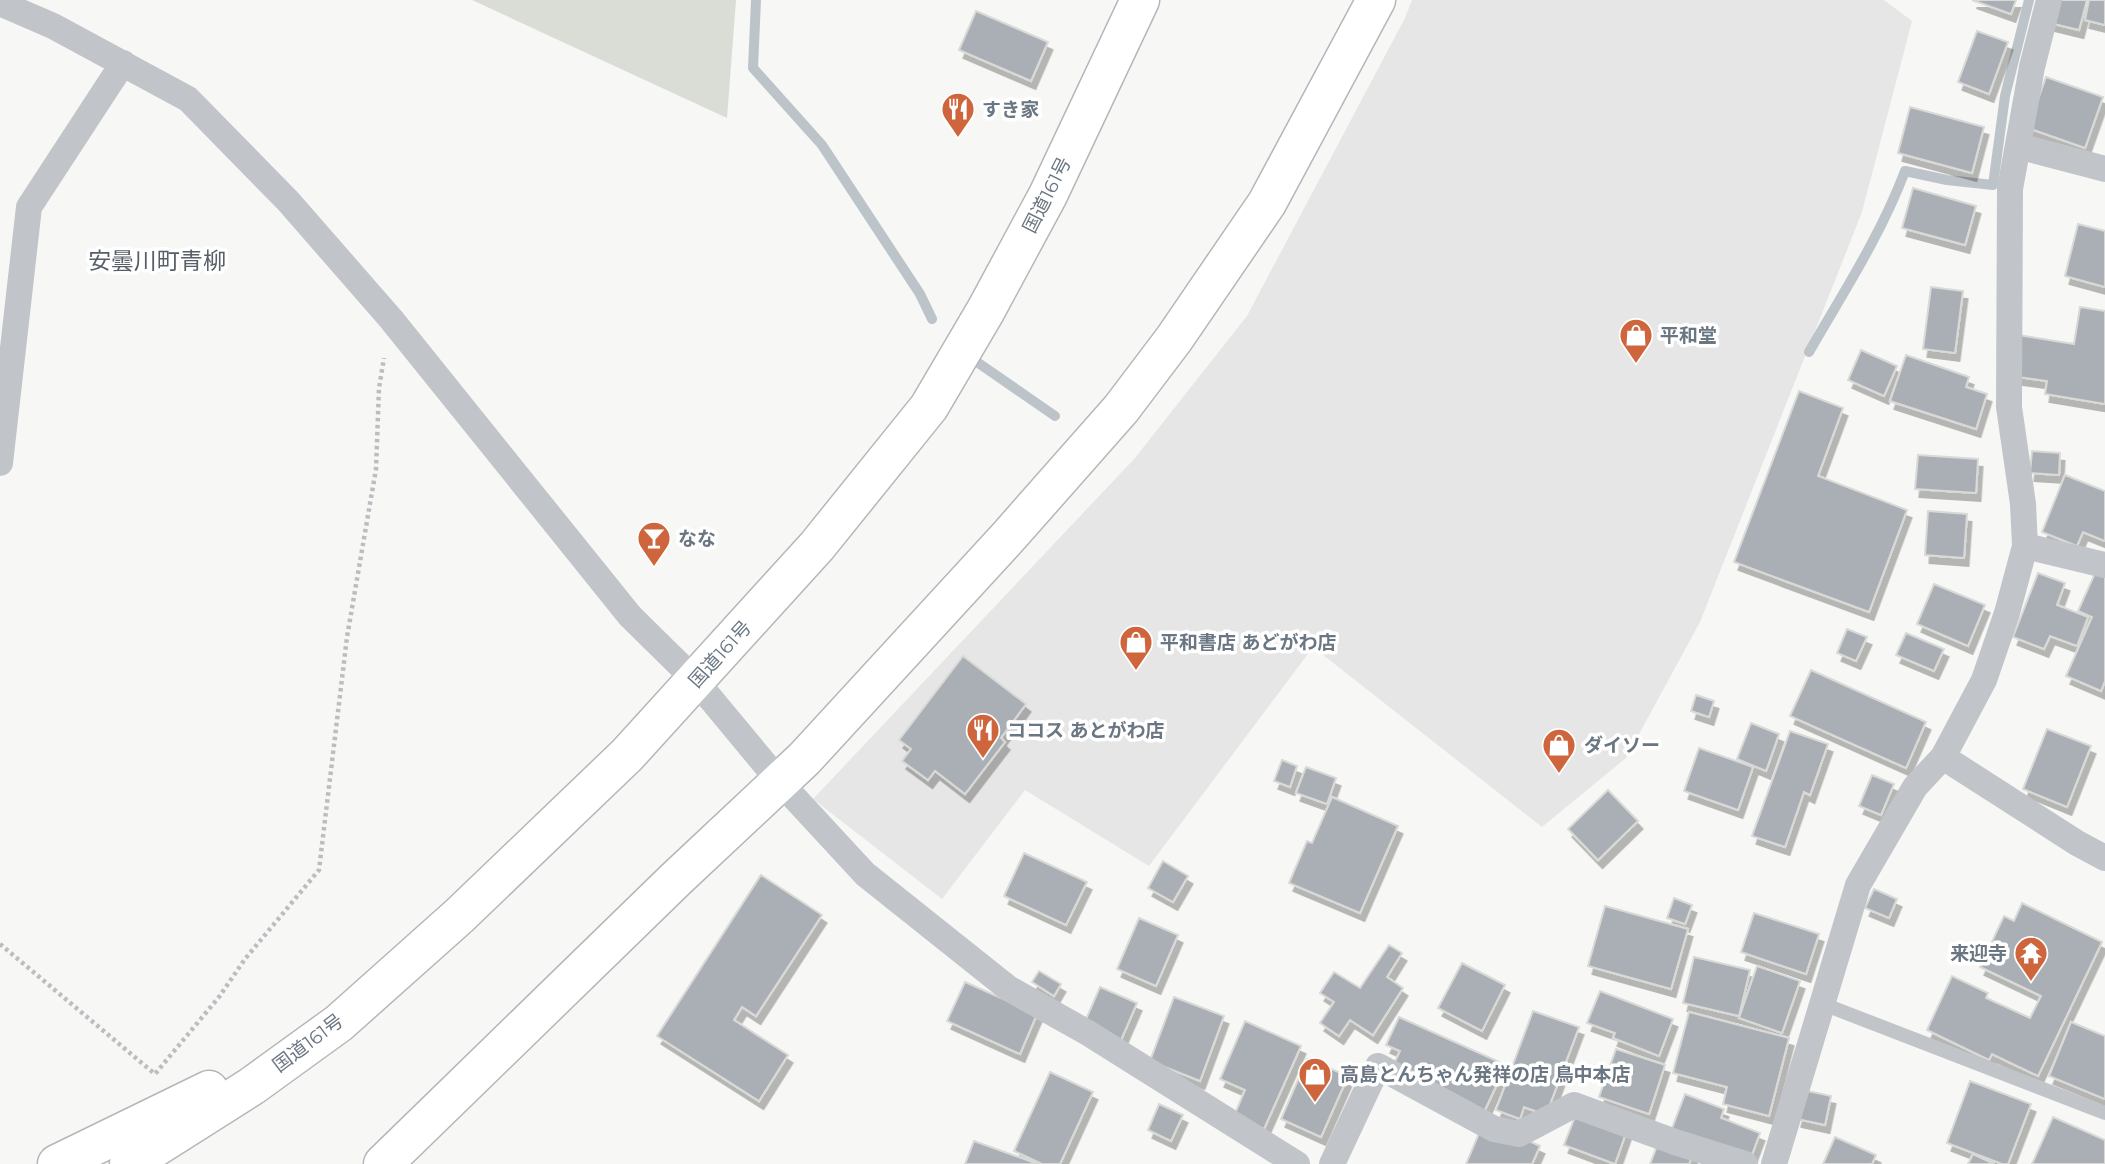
<svg xmlns="http://www.w3.org/2000/svg" width="2105" height="1164" font-family="Montserrat,'Noto Sans JP',sans-serif">
  <defs>
    <filter id="shadow"><feDropShadow dx="4.5" dy="8" stdDeviation="0" flood-color="#0004"/></filter>
  </defs>
  <rect width="100%" height="100%" fill="#f7f7f5"/>
  <polygon fill="#e5e6e5" points="1412,0 1884,0 1912,21 1862,212 1700,622 1626,758 1542,827 1313,647 1149,866 1025,790 942,899 813,799 1135,458 1247,316 1405,18"/>
  <polygon fill="#d9ddd6" points="472,0 736,0 727,118"/>
  <g fill="none" stroke-linecap="round" stroke-linejoin="round">
    <g stroke="#bcc4c9" stroke-width="10">
      <polyline points="756,0 753,68 822,145 920,294 932,319"/>
      <path d="M1809 352C1843 293 1881 235 1905 171L1947 180 1993 185 2005 96 2029 0"/>
      <polyline points="974,360 1055,416"/>
    </g>
  </g>
  <g fill="#a9afb4" stroke="#d9d9d7" stroke-width="2" filter="url(#shadow)">
    <polygon points="1972,0 2016,0 2011,14"/>
    <polygon points="2056,0 2087,0 2079,30 2050,23"/>
    <polygon points="2089,0 2105,0 2105,25 2085,20"/>
    <polygon points="976,11 1048,42 1031,81 959,50"/>
    <polygon points="1977,31 2008,42 1989,94 1958,82"/>
    <polygon points="2046,77 2103,97 2085,148 2028,128"/>
    <polygon points="1910,107 1984,127 1972,173 1898,153"/>
    <polygon points="1913,188 1976,206 1965,245 1902,228"/>
    <polygon points="2078,224 2105,231 2105,287 2065,276"/>
    <polygon points="1931,287 1963,291 1955,353 1923,349"/>
    <polygon points="2080,307 2105,311 2105,404 2045,394 2047,381 2011,376 2018,335 2074,344"/>
    <polygon points="1861,350 1897,366 1884,396 1848,380"/>
    <polygon points="1906,355 1969,377 1966,387 1987,394 1976,429 1890,401"/>
    <polygon points="1799,391 1843,408 1818,476 1907,510 1869,612 1734,562"/>
    <polygon points="2032,451 2060,453 2059,475 2030,473"/>
    <polygon points="1918,455 1978,459 1976,493 1915,489"/>
    <polygon points="2065,475 2105,491 2105,541 2083,532 2077,546 2042,532"/>
    <polygon points="1928,511 1967,514 1964,558 1925,555"/>
    <polygon points="2096,571 2105,575 2105,681 2101,691 2066,676 2092,617 2078,611"/>
    <polygon points="2038,573 2065,583 2057,605 2088,617 2077,646 2050,636 2044,649 2013,637"/>
    <polygon points="1934,584 1985,605 1968,646 1917,624"/>
    <polygon points="1847,629 1867,637 1856,661 1837,653"/>
    <polygon points="1906,633 1944,649 1934,671 1896,655"/>
    <polygon points="963,656 1026,704 1001,738 1005,742 965,794 935,771 928,780 902,761 911,749 899,740"/>
    <polygon points="1811,670 1926,722 1906,768 1790,716"/>
    <polygon points="1696,695 1714,701 1709,717 1691,711"/>
    <polygon points="1751,723 1779,734 1766,771 1737,759"/>
    <polygon points="2047,729 2091,746 2067,807 2023,789"/>
    <polygon points="1790,731 1828,744 1810,795 1804,792 1785,847 1752,836"/>
    <polygon points="1699,748 1753,767 1738,810 1684,791"/>
    <polygon points="1282,760 1297,766 1290,787 1274,781"/>
    <polygon points="1306,767 1336,778 1327,804 1296,793"/>
    <polygon points="1872,775 1894,784 1881,815 1859,806"/>
    <polygon points="1608,790 1638,821 1598,860 1568,829"/>
    <polygon points="1332,797 1398,826 1360,913 1289,883 1307,841 1312,843"/>
    <polygon points="1024,853 1087,882 1066,925 1004,896"/>
    <polygon points="1163,861 1188,876 1173,902 1148,888"/>
    <polygon points="761,875 822,915 756,1016 742,1007 734,1020 788,1055 759,1101 657,1036"/>
    <polygon points="1874,889 1897,899 1889,918 1865,908"/>
    <polygon points="1674,898 1692,905 1685,924 1667,918"/>
    <polygon points="2022,903 2102,942 2038,1076 1992,1054 1989,1060 1927,1030 1952,976 1988,993 1986,998 2030,1018 2041,996 1980,967 2004,916 2014,921"/>
    <polygon points="1605,906 1688,929 1671,989 1588,966"/>
    <polygon points="1754,913 1819,934 1806,974 1741,952"/>
    <polygon points="1139,918 1178,935 1156,986 1117,969"/>
    <polygon points="1389,945 1402,953 1387,977 1403,988 1373,1035 1350,1020 1339,1036 1320,1023 1334,1002 1320,993 1334,972 1360,988"/>
    <polygon points="1694,957 1750,970 1739,1016 1683,1003"/>
    <polygon points="1462,963 1505,985 1482,1031 1438,1008"/>
    <polygon points="1757,966 1800,981 1782,1033 1739,1018"/>
    <polygon points="1039,971 1061,984 1054,996 1032,982"/>
    <polygon points="965,982 1037,1014 1020,1054 947,1021"/>
    <polygon points="1100,987 1137,1003 1121,1040 1084,1024"/>
    <polygon points="1600,991 1673,1019 1659,1056 1613,1038 1615,1033 1587,1023"/>
    <polygon points="1174,997 1224,1016 1200,1081 1150,1061"/>
    <polygon points="1533,1011 1579,1027 1546,1115 1524,1107 1520,1119 1496,1110"/>
    <polygon points="1689,1012 1789,1038 1769,1116 1723,1104 1727,1087 1673,1073"/>
    <polygon points="1399,1017 1506,1065 1483,1114 1393,1066 1400,1051 1386,1045"/>
    <polygon points="1245,1021 1301,1046 1264,1129 1234,1116 1245,1090 1220,1079"/>
    <polygon points="2071,1022 2105,1036 2105,1099 2049,1076"/>
    <polygon points="1616,1049 1665,1065 1649,1114 1599,1097"/>
    <polygon points="1307,1059 1348,1076 1321,1137 1281,1119"/>
    <polygon points="1050,1072 1093,1092 1060,1164 1042,1164 1014,1151"/>
    <polygon points="1970,1081 2031,1104 2008,1164 2002,1164 1947,1143"/>
    <polygon points="1803,1090 1831,1096 1825,1125 1797,1119"/>
    <polygon points="1685,1094 1724,1109 1721,1118 1760,1133 1750,1160 1671,1131"/>
    <polygon points="1159,1104 1183,1115 1171,1141 1148,1130"/>
    <polygon points="1578,1109 1628,1127 1615,1164 1564,1145"/>
    <polygon points="2053,1117 2105,1140 2105,1164 2032,1164"/>
    <polygon points="1480,1131 1514,1134 1540,1146 1532,1164 1466,1164"/>
    <polygon points="1835,1137 1876,1155 1872,1164 1823,1164"/>
    <polygon points="974,1141 1038,1164 965,1164"/>
    <polygon points="1659,1141 1693,1154 1689,1164 1650,1164"/>
    <polygon points="1973,1154 1994,1164 1968,1164"/>
  </g>
  <g fill="none" stroke-linecap="round" stroke-linejoin="round">
    <defs>
      <g id="highway">
        <polyline points="57,1164 209,1090"/>
        <polyline points="129,1164 252,1086 339,1023 459,916 627,755 817,546 929,407 986,310 1048,195 1140,0"/>
        <polyline points="383,1164 676,879 804,759 1009,536 1121,409 1174,339 1267,203 1376,0"/>
      </g>
    </defs>
    <use href="#highway" stroke="#b4b7ba" stroke-width="41"/>
    <polyline stroke="#bbbdc0" stroke-width="4.5" stroke-dasharray="3.5 3.5" stroke-linecap="butt" points="0,944 155,1074 219,997 245,959 319,870 347,637 376,469 379,388 384,358"/>
    <polyline stroke="#c1c4c8" stroke-width="14" points="1823,1004 2105,1113"/>
    <g stroke="#c1c4c8" stroke-width="26">
      <polyline points="0,3 53,26 188,99 288,201 391,319 630,616 696,681 779,781 865,874 1008,988 1088,1033 1297,1164"/>
      <polyline points="2018,146 2105,169"/>
      <polyline points="0,463 29,207 123,63"/>
      <polyline points="2025,546 2105,565"/>
      <polyline points="1943,757 2077,843 2105,858"/>
      <polyline points="1332,1164 1378,1066 1494,1129 1519,1134 1574,1105 1675,1142 1745,1164"/>
      <polyline points="1774,1164 1858,885 1915,787 1943,757 1984,680 2007,613 2025,546 2023,504 2009,407 2010,189 2032,67 2049,0"/>
    </g>
    <use href="#highway" stroke="#fff" stroke-width="38"/>
  </g>
  <defs>
    <symbol id="restaurant-pin" viewBox="-11 -11 22 30"><path d="M0 17L-7.5 6A9.5 9.5 0 1 1 7.5 6Z" fill="#ce653d" stroke="#fff"/><path d="M-5-6h1v4h1v-4h1v4h1v-4h1v5L-1.5 .5V6h-2V.5L-5-1ZM5-6V6H3V1.5H1.5Q1.5-4 5-6Z" fill="#fff"/></symbol>
    <symbol id="shop-pin" viewBox="-11 -11 22 30"><path d="M0 17L-7.5 6A9.5 9.5 0 1 1 7.5 6Z" fill="#ce653d" stroke="#fff"/><path d="M-5-2.5h2.3a2.7 3.5 0 0 1 5.4 0H5L5.5 6h-11ZM-1.5-2.5h3a1.5 2.3 0 0 0-3 0Z" fill="#fff"/></symbol>
    <symbol id="bar-pin" viewBox="-11 -11 22 30"><path d="M0 17L-7.5 6A9.5 9.5 0 1 1 7.5 6Z" fill="#ce653d" stroke="#fff"/><path d="M-6-5H6L.8 .8V4.5H3.5V6h-7V4.5H-.8V.8Z" fill="#fff"/></symbol>
    <symbol id="temple-pin" viewBox="-11 -11 22 30"><path d="M0 17L-7.5 6A9.5 9.5 0 1 1 7.5 6Z" fill="#ce653d" stroke="#fff"/><path d="M0-6L5-2H3V0L6.5 2.5H4V6H1.5V3h-3V6H-4V2.5H-6.5L-3 0V-2H-5Z" fill="#fff"/></symbol>
  </defs>
  <g fill-rule="evenodd">
    <use href="#restaurant-pin" x="939" y="90" width="38" height="52"/>
    <use href="#shop-pin" x="1617" y="316" width="38" height="52"/>
    <use href="#bar-pin" x="635" y="519" width="38" height="52"/>
    <use href="#shop-pin" x="1117" y="623" width="38" height="52"/>
    <use href="#restaurant-pin" x="964" y="711" width="38" height="52"/>
    <use href="#shop-pin" x="1540" y="726" width="38" height="52"/>
    <use href="#temple-pin" x="2012" y="934" width="38" height="52"/>
    <use href="#shop-pin" x="1296" y="1055" width="38" height="52"/>
  </g>
  <g text-anchor="middle" dominant-baseline="central" stroke-width="7" stroke-linejoin="round" paint-order="stroke">
    <g font-size="19" font-weight="bold" fill="#6a7682" stroke="#fff" text-anchor="start">
      <text x="982" y="109">すき家</text>
      <text x="1660" y="335">平和堂</text>
      <text x="678" y="538">なな</text>
      <text x="1160" y="642">平和書店 あどがわ店</text>
      <text x="1007" y="730">ココス あとがわ店</text>
      <text x="1584" y="745">ダイソー</text>
      <text x="2007" y="953" text-anchor="end">来迎寺</text>
      <text x="1340" y="1074">高島とんちゃん発祥の店 鳥中本店</text>
    </g>
    <g font-size="19" fill="#6a7682" stroke="#fff">
      <text transform="translate(1047 195) rotate(-63)">国道161号</text>
      <text transform="translate(720 654) rotate(-48)">国道161号</text>
      <text transform="translate(308 1043) rotate(-37)">国道161号</text>
    </g>
    <g font-size="23" fill="#576068" stroke="#fff">
      <text x="157" y="261">安曇川町青柳</text>
    </g>
  </g>
</svg>
